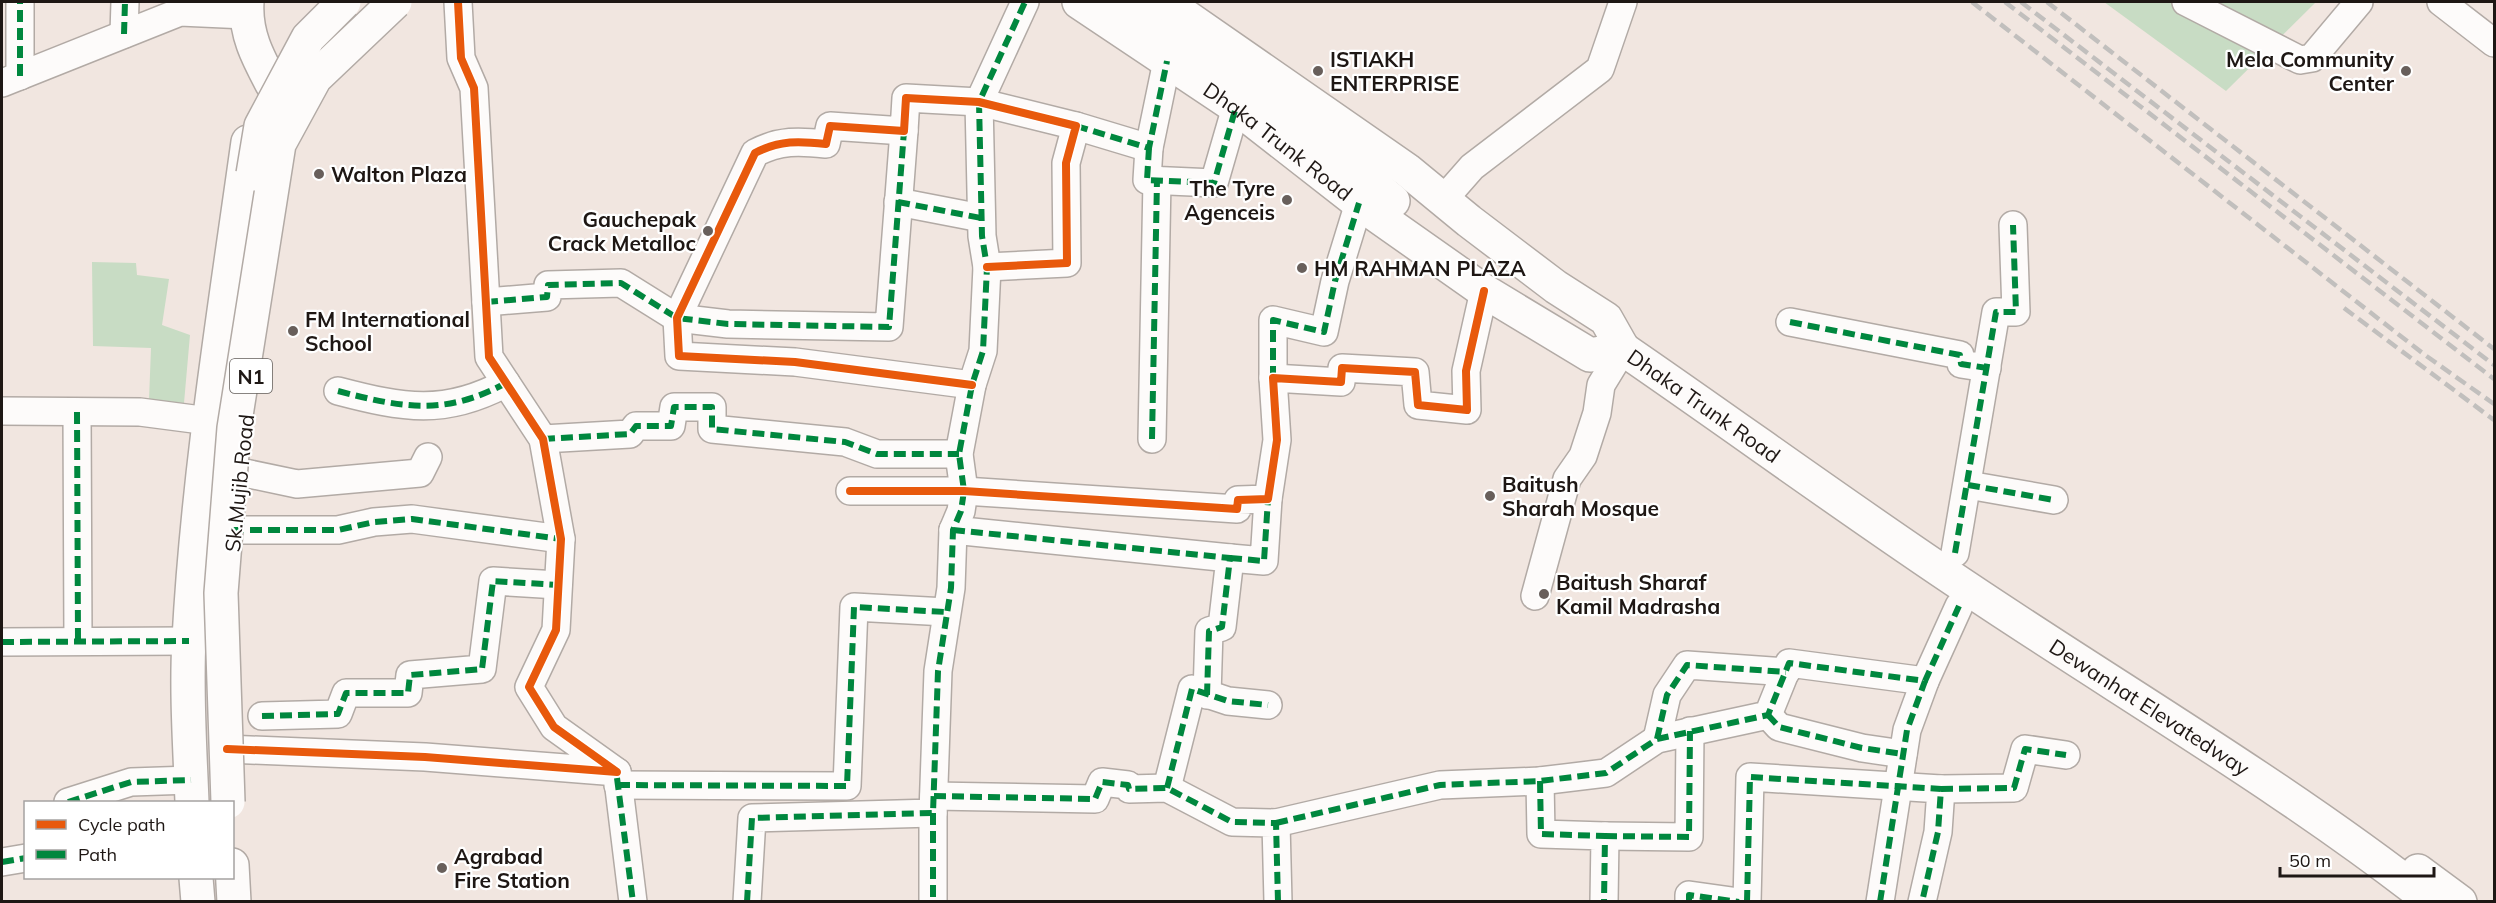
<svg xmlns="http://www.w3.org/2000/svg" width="2496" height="903" font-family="Mulish,sans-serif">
  <rect width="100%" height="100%" fill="#f1e6e0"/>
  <g fill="#c8dcc4">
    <polygon points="2104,2 2316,2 2226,91"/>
    <polygon points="92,262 136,263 137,275 169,279 162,325 190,335 184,403 149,400 151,348 93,346"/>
  </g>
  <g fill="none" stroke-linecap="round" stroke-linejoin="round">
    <defs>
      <g id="minor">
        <polyline points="2186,2 2300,60 2312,58 2359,2"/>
        <polyline points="2441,2 2494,43"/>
        <polyline points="124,34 125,2"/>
        <polyline points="20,76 20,2"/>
        <polyline points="2,83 180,12 246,15"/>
        <polyline points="1076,126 1149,148 1167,61"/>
        <polyline points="1149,148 1147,180 1214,183 1236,107"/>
        <polyline points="1443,200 1472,167 1600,69 1623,2"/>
        <polyline points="898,202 981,218"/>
        <polyline points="486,302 547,297 548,285 621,283 677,318 728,324 889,327 904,131"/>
        <polyline points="1790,322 1960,355 1961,364 1987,368"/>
        <polyline points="1273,378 1273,320 1324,332 1335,281 1359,203"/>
        <path d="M972 385 795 362 679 356 677 318 755 153C780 140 799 141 826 144L830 126 904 131 906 98 979 102 1076 126 1066 163 1067 263 987 267"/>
        <path d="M338 391C403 408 445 416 506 383"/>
        <polyline points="2,411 140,412 209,421"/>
        <polyline points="77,412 78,641"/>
        <polyline points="543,439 630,434 636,426 671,426 674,407 712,407 712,429 845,442 877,454 959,454"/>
        <polyline points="1152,439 1157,180"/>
        <polyline points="240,472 297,484 420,473 428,457"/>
        <polyline points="1968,485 2054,500"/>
        <polyline points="850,491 964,491 1237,509 1238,500 1268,499 1277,440 1273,378 1341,382 1342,368 1415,372 1418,405 1467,410 1466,371 1484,291"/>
        <polyline points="232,530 338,530 374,522 412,519 561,539"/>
        <polyline points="953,530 1230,558 1222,627 1209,631 1207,695"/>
        <polyline points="1955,553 1996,312 2016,312 2013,225"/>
        <polyline points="1230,558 1264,561 1268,499"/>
        <polyline points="1535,596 1567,479 1583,456 1597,413 1601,385 1623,349"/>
        <polyline points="2,642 189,641"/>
        <polyline points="1768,715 1779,727 1862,748 1903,754"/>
        <polyline points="262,716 338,714 346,693 408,693 410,675 482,669 493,581 558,585"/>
        <polyline points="1657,739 1667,695 1687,665 1786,672"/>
        <polyline points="227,749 425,757 617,772 554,727 529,687 556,630 561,539 543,439 489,357 474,88 461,58 458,2"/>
        <polyline points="617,772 633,902"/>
        <polyline points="1540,781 1541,834 1605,836 1604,902"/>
        <polyline points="618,785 847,786 854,607 946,612"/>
        <polyline points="1167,788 1192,689 1228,701 1268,705"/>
        <polyline points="1941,789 2014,788 2025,749 2066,755"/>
        <polyline points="934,796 1095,799 1102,782 1128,785 1129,789 1167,788 1232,822 1276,823 1278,902"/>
        <polyline points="68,802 131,782 191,780"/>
        <polyline points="933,813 933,902"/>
        <polyline points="1276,823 1440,785 1540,781 1606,773 1657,739 1768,715 1789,663 1925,681 1959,606"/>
        <polyline points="1605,836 1689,837 1690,731"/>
        <polyline points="2,862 26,858"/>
        <polyline points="747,902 752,818 933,813 938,671 951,588 953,530 961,511 964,491 959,454 972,385 983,351 987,267 982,236 979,102 1025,2"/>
        <polyline points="1689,902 1689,895 1739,902"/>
        <polyline points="1747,902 1750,777 1941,789 1938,832 1922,902"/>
        <polyline points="1880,902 1907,730 1925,681"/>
      </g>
      <g id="major">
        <path d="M247 2C245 33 257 56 272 84"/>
        <path id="s1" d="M1079 2 1236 107 1359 203 1484 291 1590 355 1623 349C1738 428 1851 511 1967 588 2122 692 2285 787 2432 902"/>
        <polyline points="1125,2 1318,139 1393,201"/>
        <polyline points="1165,2 1407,170 1469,221 1556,287 1606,319 1623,349"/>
        <polyline points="2418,871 2460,902"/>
      </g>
      <g id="highway">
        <path d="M192 802C190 749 186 693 189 639 198 472 225 307 248 142"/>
        <polyline points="232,865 234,902"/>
        <polyline points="196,878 198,902"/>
      </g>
    </defs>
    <use href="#minor" stroke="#b2aaa5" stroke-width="30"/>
    <use href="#major" stroke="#b2aaa5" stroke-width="36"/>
    <use href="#highway" stroke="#b2aaa5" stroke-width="36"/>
    <use href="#minor" stroke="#fdfbfa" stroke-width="27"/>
    <use href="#major" stroke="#fdfbfa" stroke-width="33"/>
    <use href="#highway" stroke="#fdfbfa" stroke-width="33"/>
    <g stroke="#c1bfbd" stroke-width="4.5" stroke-dasharray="12 6" stroke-linecap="butt">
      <polyline points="1972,2 2425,355 2494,404"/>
      <polyline points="2005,2 2494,379"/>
      <polyline points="2021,2 2494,365"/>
      <polyline points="2047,2 2494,349"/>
      <polyline points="2344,308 2494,420"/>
    </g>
    <defs>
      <g id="highway-bridge">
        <polyline points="253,174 261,126 308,38 344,2"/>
        <polyline points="228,802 221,593 234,428 279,144 315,78 395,2"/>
      </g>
    </defs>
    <use href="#highway-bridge" stroke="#b2aaa5" stroke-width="36" stroke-linecap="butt"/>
    <use href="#highway-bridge" stroke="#fdfbfa" stroke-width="33"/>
    <g stroke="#00873e" stroke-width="6" stroke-dasharray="12 6" stroke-linecap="butt">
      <polyline points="124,34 125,2"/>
      <polyline points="20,76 20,2"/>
      <polyline points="1076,126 1149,148 1167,61"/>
      <polyline points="1149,148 1147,180 1214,183 1236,107"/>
      <polyline points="898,202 981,218"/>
      <polyline points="486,302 547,297 548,285 621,283 677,318 728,324 889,327 904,131"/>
      <polyline points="1790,322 1960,355 1961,364 1987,368"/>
      <polyline points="1273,378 1273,320 1324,332 1335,281 1359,203"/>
      <path d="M338 391C403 408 445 416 506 383"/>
      <polyline points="77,412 78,641"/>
      <polyline points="543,439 630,434 636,426 671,426 674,407 712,407 712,429 845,442 877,454 959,454"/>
      <polyline points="1152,439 1157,180"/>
      <polyline points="1968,485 2054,500"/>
      <polyline points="232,530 338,530 374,522 412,519 561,539"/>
      <polyline points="953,530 1230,558 1222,627 1209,631 1207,695"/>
      <polyline points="1955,553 1996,312 2016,312 2013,225"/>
      <polyline points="1230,558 1264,561 1268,499"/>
      <polyline points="2,642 189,641"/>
      <polyline points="1768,715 1779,727 1862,748 1903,754"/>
      <polyline points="262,716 338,714 346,693 408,693 410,675 482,669 493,581 558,585"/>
      <polyline points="1657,739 1667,695 1687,665 1786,672"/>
      <polyline points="617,778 633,902"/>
      <polyline points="1540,781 1541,834 1605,836 1604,902"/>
      <polyline points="618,785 847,786 854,607 946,612"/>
      <polyline points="1167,788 1192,689 1228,701 1268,705"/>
      <polyline points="1941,789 2014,788 2025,749 2066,755"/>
      <polyline points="934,796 1095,799 1102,782 1128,785 1129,789 1167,788 1232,822 1276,823 1278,902"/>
      <polyline points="68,802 131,782 191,780"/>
      <polyline points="933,813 933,902"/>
      <polyline points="1276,823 1440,785 1540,781 1606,773 1657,739 1768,715 1789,663 1925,681 1959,606"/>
      <polyline points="1605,836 1689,837 1690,731"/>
      <polyline points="2,862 26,858"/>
      <polyline points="747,902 752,818 933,813 938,671 951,588 953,530 961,511 964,491 959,454 972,385 983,351 987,267 982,236 979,102 1025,2"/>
      <polyline points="1689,902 1689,895 1739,902"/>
      <polyline points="1747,902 1750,777 1941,789 1938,832 1922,902"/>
      <polyline points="1880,902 1907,730 1925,681"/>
    </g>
    <defs>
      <g id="cycleway">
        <path d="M972 385 795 362 679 356 677 318 755 153C780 140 799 141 826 144L830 126 904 131 906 98 979 102 1076 126 1066 163 1067 263 987 267"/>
        <polyline points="850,491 964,491 1237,509 1238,500 1268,499 1277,440 1273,378 1341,382 1342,368 1415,372 1418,405 1467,410 1466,371 1484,291"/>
        <polyline points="227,749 425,757 617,772 554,727 529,687 556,630 561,539 543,439 489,357 474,88 461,58 458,2"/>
      </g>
    </defs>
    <use href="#cycleway" stroke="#fff" stroke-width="11"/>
    <use href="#cycleway" stroke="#e8590c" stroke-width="8"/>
  </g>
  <g fill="#685f5b" stroke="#fff" stroke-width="2">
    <circle cx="1318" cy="71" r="6"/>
    <circle cx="2406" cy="71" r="6"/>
    <circle cx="319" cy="174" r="6"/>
    <circle cx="1287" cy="200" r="6"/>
    <circle cx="708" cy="231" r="6"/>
    <circle cx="1302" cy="268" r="6"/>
    <circle cx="293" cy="331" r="6"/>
    <circle cx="1490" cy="496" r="6"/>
    <circle cx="1544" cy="594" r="6"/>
    <circle cx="442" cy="868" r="6"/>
  </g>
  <g text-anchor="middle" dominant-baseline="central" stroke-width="4.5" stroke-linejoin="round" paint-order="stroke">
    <rect fill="#fff" stroke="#625d5a" stroke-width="1.5" x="230" y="359" width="42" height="34" rx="4.5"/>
    <g font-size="20" font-weight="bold" fill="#1e1714">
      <text x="251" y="376">N1</text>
    </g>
    <g font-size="21" font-weight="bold" fill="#1e1714" stroke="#fff" text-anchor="start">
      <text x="1330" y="59">ISTIAKH<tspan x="1330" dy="24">ENTERPRISE</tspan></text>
      <text x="2394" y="59" text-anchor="end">Mela Community<tspan x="2394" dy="24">Center</tspan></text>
      <text x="331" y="174">Walton Plaza</text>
      <text x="1275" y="188" text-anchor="end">The Tyre<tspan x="1275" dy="24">Agenceis</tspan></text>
      <text x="696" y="219" text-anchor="end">Gauchepak<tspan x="696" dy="24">Crack Metalloc</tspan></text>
      <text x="1314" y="268">HM RAHMAN PLAZA</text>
      <text x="305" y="319">FM International<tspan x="305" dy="24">School</tspan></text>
      <text x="1502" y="484">Baitush<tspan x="1502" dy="24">Sharah Mosque</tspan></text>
      <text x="1556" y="582">Baitush Sharaf<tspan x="1556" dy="24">Kamil Madrasha</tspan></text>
      <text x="454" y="856">Agrabad<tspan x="454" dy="24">Fire Station</tspan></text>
    </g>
    <g font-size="21" fill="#1e1714" stroke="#fff">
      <text stroke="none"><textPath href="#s1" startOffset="243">Dhaka Trunk Road</textPath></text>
      <text stroke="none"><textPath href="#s1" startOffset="754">Dhaka Trunk Road</textPath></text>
      <text transform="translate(239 483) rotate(-84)">Sk.Mujib Road</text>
      <text stroke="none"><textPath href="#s1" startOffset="1292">Dewanhat Elevatedway</textPath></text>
    </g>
  </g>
  <rect width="2496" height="903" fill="none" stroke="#1e1714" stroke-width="6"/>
  <rect x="24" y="801" width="210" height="78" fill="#ffffff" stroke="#a5a2a1" stroke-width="1.5"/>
  <rect x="36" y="820" width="30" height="9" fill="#e8590c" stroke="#a5a2a1" stroke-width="1.5"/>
  <text x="78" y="831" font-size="18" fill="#1e1714">Cycle path</text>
  <rect x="36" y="850" width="30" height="9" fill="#00873e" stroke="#a5a2a1" stroke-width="1.5"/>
  <text x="78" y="861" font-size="18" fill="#1e1714">Path</text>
  <path d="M2280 867v9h154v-9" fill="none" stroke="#1e1714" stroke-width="3"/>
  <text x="2289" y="867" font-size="18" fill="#1e1714" stroke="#ffffff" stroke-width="4.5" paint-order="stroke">50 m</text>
</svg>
